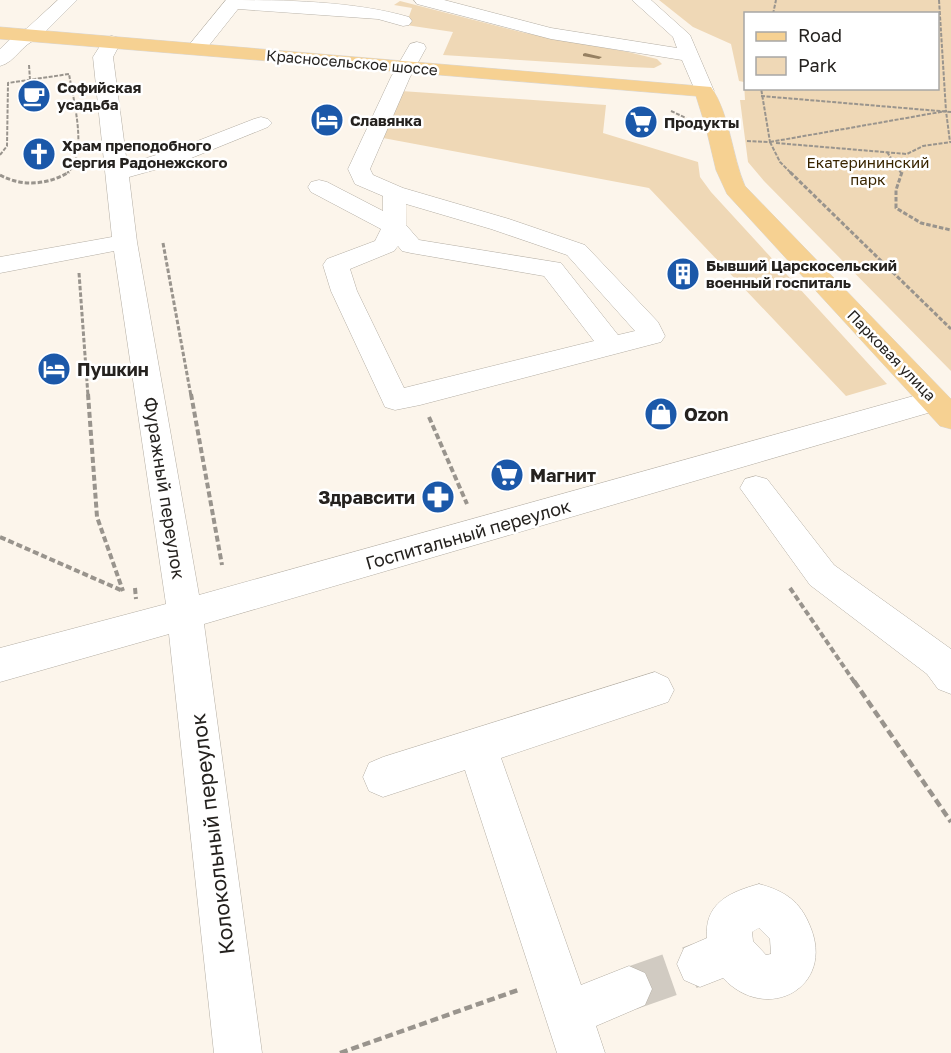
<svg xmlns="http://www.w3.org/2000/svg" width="951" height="1053" font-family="'Golos Text',sans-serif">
  <rect width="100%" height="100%" fill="#fcf5eb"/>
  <g fill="#efd8b6" fill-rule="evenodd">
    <path d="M659 0H951V371L764 181 748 162 740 100H745L744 82 739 81 731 44 693 27ZM746 14H938V88H746Z"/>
    <polygon points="400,1 525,33 628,52 657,59 662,64 654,68 630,67 443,55 453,32 406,25 412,8 394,5"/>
    <polygon points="401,91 606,105 603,133 698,162 700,177 711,192 887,384 846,396 649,188 383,138"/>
  </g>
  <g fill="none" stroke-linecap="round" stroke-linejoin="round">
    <polygon fill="#968062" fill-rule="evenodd" points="585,53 602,57 599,59 583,56 583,54"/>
    <polyline stroke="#d1cbc2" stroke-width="43" stroke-dasharray="43 21" stroke-linecap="butt" points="629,989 700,964"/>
    <defs>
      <g id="minor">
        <path d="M58 0H77L38 39C22 43 16 62 0 66V49L19 31 26 29Z"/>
        <path d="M226 0C285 0 353 1 409 17L412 21 409 25 403 26 378 19 238 9 203 53H189L187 49 189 45Z"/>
        <polygon points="414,0 444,0 551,28 677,48 673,37 632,0 651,0 690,35 714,91 711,95 697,95 682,60 551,39 417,4"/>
        <polygon points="112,36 119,38 121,42 113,57 127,164 182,147 254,119 261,117 268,119 272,123 268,127 179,163 129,177 137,242 199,595 935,390 945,394 950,401 945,408 204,624 262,1053 214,1053 169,634 0,682 0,648 166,604 114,251 0,273 0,257 112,237 93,57 105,38"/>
        <path d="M417 42 424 44 426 48 410 77 370 169 373 175 403 188 509 219 585 245 658 322 665 336 661 342 420 405 395 410 385 407 331 291 323 265 327 259 375 241 381 229 311 192 308 187 311 182 319 180 327 182 383 211V196L355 184 348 169 391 77 410 44ZM406 204 491 229 567 255 635 331 618 335 561 263 419 240 406 225ZM398 246 402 251 411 253 544 276 594 341 404 388 357 291 350 269 394 251Z"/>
        <polygon points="756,476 767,479 834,565 951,649 951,694 938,689 927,674 810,585 740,488 745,479"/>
        <polygon points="655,672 668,678 674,690 668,702 501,758 581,985 629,966 645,973 652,989 645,1005 596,1026 605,1053 557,1053 465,770 383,797 369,791 363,777 369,763 383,757"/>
        <path d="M759 884C785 891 800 901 810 926 836 987 767 1025 723 978L700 987 684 980 677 964 684 948 707 938C704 903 730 892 759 884ZM759 928 770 939 771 954 766 955 753 941 752 932Z"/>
      </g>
      <path id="major" d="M0 27 711 87C730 114 732 156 745 186L951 399V429L940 426 727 194 716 170 706 128 696 96 0 39Z"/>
    </defs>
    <use href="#minor" stroke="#b4aea4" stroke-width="1"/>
    <use href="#major" stroke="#d8d7d7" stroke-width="1"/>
    <g stroke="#99948d" stroke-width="2" stroke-dasharray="4 1.5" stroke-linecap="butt">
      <polyline points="939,0 946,111"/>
      <polyline points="773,14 776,0"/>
      <polyline points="29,65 30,80"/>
      <polyline points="761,96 951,112"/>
      <polyline points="671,111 686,118"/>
      <polyline points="747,141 770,142 761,88"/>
      <polyline points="770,142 780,162 791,173"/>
      <polyline points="770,142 946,111 950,142"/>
      <polyline points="776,143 907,154 923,146 951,142"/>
      <polyline points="887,152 901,173"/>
      <path d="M0 155 7 146 8 83 69 74C73 98 89 157 67 173"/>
    </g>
    <g stroke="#99948d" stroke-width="3" stroke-dasharray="4.5 2" stroke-linecap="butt">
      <polyline points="790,172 951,329"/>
      <polyline points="902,172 896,190 896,208 921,223 951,230"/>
      <path d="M0 175C22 187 48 185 69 172"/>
      <polyline points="163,243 191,396"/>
      <polyline points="79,273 88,396"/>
    </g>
    <g stroke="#99948d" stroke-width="4" stroke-dasharray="6 3" stroke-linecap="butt">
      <polyline points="88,394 97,517 123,591"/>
      <polyline points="191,394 222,565"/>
      <polyline points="429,417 467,504"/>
      <polyline points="0,537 123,591"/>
      <polyline points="135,588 136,599"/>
      <polyline points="790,588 855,683"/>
    </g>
    <g stroke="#99948d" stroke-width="4.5" stroke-dasharray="8 4" stroke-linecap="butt">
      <polyline points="854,681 951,822"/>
      <polyline points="340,1053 521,989"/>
    </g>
    <use href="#minor" fill="#fff" fill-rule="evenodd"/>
    <use href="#major" fill="#f6d192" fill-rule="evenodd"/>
  </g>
  <defs>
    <symbol id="cafe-disc" viewBox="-11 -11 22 22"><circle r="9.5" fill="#1b58a9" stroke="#fff"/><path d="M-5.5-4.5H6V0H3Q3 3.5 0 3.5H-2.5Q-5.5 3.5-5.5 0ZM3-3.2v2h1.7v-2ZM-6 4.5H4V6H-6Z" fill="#fff"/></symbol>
    <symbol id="hotel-disc" viewBox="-11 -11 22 22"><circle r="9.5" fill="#1b58a9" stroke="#fff"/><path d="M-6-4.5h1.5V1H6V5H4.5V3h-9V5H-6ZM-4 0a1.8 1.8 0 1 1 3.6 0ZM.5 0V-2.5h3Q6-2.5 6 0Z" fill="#fff"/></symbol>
    <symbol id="supermarket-disc" viewBox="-11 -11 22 22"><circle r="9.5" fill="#1b58a9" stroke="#fff"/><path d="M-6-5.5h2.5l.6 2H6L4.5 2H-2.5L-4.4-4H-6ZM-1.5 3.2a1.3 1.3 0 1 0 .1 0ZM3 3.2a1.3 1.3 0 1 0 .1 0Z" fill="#fff"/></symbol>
    <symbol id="church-disc" viewBox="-11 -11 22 22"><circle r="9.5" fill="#1b58a9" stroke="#fff"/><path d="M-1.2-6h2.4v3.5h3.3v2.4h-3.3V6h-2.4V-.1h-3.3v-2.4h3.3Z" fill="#fff"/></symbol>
    <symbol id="building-disc" viewBox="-11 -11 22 22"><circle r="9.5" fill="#1b58a9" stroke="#fff"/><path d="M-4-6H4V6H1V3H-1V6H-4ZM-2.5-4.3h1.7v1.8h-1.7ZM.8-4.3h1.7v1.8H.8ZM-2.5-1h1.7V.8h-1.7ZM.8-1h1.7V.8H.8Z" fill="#fff"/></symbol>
    <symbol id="shop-disc" viewBox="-11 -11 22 22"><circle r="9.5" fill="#1b58a9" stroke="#fff"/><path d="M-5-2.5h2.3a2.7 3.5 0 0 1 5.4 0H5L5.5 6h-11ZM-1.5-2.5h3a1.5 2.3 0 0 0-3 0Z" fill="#fff"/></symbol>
    <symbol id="pharmacy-disc" viewBox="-11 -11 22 22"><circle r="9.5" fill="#1b58a9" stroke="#fff"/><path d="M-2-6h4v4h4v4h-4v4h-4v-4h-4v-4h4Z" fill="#fff"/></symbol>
  </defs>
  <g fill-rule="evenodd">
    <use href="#cafe-disc" x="15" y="77" width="38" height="38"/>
    <use href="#hotel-disc" x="308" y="101" width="38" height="38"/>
    <use href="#supermarket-disc" x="622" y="103" width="38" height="38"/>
    <use href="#church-disc" x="20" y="135" width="38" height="38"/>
    <use href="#building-disc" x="664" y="255" width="38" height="38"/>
    <use href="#hotel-disc" x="35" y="350" width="38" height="38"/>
    <use href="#shop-disc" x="642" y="395" width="38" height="38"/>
    <use href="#supermarket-disc" x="488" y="456" width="38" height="38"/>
    <use href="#pharmacy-disc" x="419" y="478" width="38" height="38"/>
  </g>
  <g text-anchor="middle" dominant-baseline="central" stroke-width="5" stroke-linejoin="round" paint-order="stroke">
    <g font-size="15" fill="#25221f" stroke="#fff">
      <text transform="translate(352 62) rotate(5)">Красносельское шоссе</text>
      <text transform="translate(892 355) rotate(46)">Парковая улица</text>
    </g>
    <g font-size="15" font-weight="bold" fill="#25221f" stroke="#fff" text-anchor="start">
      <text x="57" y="87">Софийская<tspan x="57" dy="17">усадьба</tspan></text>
      <text x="350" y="120">Славянка</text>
      <text x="664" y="122">Продукты</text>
      <text x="62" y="145">Храм преподобного<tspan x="62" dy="17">Сергия Радонежского</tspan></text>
      <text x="706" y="265">Бывший Царскосельский<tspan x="706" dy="17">военный госпиталь</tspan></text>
    </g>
    <g font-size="15" fill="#392500" stroke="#fff">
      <text x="868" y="162">Екатерининский<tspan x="868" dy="17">парк</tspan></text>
    </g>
    <g font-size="18" font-weight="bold" fill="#25221f" stroke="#fff" text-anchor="start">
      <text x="77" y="369">Пушкин</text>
      <text x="684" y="414">Ozon</text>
      <text x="530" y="475">Магнит</text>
      <text x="415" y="497" text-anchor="end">Здравсити</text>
    </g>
    <g font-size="18" fill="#25221f" stroke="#fff">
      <text transform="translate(165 488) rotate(81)">Фуражный переулок</text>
      <text transform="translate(468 534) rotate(-16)">Госпитальный переулок</text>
    </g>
    <g font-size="21" fill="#25221f" stroke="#fff">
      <text transform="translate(212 834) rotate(-97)">Колокольный переулок</text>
    </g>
  </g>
  <rect x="744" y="12" width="195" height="78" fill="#ffffff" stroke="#a8a7a5" stroke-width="1.5"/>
  <rect x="756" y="32" width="30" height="9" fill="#f6d192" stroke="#a8a7a5" stroke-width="1.5"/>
  <text x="798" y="42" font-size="18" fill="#25221f">Road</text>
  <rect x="756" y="57" width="30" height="18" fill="#efd8b6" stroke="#a8a7a5" stroke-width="1.5"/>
  <text x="798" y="72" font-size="18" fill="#25221f">Park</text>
</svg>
